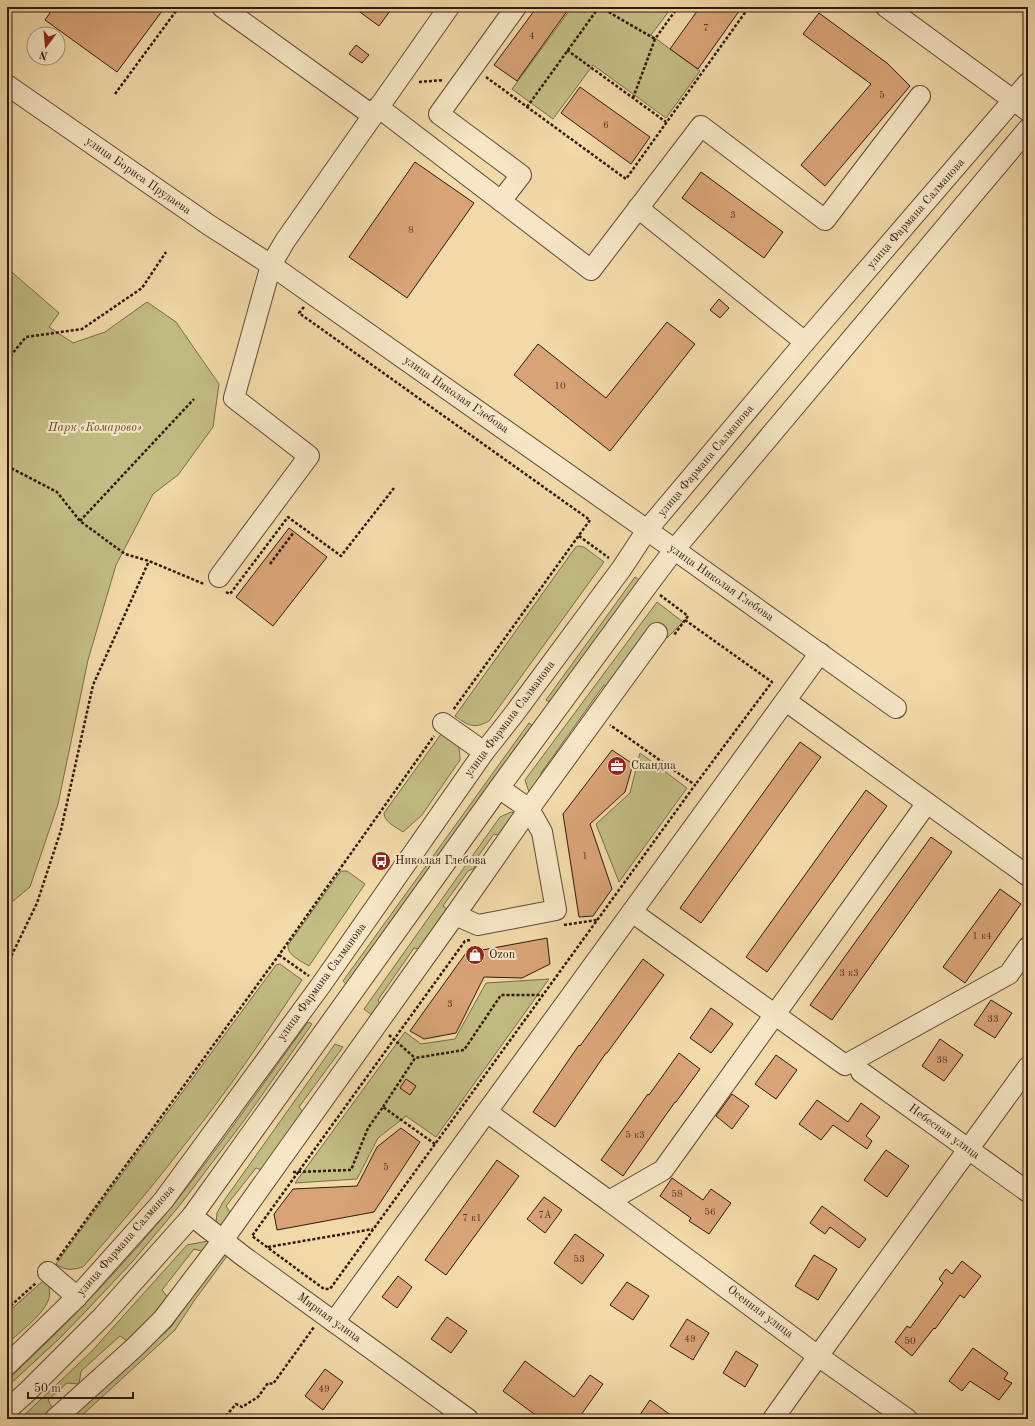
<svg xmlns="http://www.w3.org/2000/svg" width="1035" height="1426" font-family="'Old Standard TT',serif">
  <rect width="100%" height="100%" fill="#f1d9a8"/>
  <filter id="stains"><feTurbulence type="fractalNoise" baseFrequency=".005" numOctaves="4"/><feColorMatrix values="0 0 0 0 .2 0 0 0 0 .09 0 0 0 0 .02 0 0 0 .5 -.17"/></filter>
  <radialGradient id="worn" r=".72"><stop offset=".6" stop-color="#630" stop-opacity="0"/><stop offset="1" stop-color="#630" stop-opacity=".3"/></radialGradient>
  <g fill="#c2bd83" stroke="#7a6b48">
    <polygon points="572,7 672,7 651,35 700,71 666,118 593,65 553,119 512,89"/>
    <polygon points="7,268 59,313 49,327 73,343 105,332 147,302 176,322 219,384 213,427 178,475 153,494 116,565 88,660 58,804 30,887 7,906"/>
    <path d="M578 546 584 547 604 562 489 721C474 729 469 726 455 716L575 548Z"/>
    <polygon points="635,577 641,581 551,703 546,700"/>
    <polygon points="657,602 683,622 667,638 657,633 649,627 617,672 616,689 604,685 541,773 545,786 533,804 525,780"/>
    <polygon points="529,723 534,727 348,986 343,981"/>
    <path d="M444 730C456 740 460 744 460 760L422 815 403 832C396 827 384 822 384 813Z"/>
    <polygon points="640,753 687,788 619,882 596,824 630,793"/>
    <polygon points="511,812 523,818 509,838 494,834 474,862 475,868 468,871 443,906 455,915 429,951 414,948 378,1000 385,1013 379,1021 364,1009 500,817"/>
    <path d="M341 871H347L365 884 309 966C301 961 287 955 288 945Z"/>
    <path d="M280 964 302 980C265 1035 228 1091 186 1143 153 1186 119 1226 83 1267 72 1270 66 1271 56 1264L276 965Z"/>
    <polygon points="549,979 436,1137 406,1116 378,1138 357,1179 295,1183 405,1032 421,1044 455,1039 486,983"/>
    <path d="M308 1022 312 1024 243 1122 180 1205 133 1261 88 1309 60 1338 7 1387V1380C68 1324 125 1264 177 1200 223 1142 265 1081 308 1022Z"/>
    <polygon points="335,1044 343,1047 299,1107 309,1120 271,1173 256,1168 226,1206 236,1221 227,1235 216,1222 217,1213 223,1202"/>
    <polygon points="208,1241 217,1248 213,1254 194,1249 162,1290 174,1305 135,1347 120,1336 81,1371 79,1384 67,1383 48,1400 57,1417 55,1419 20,1419 91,1352 187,1245"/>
    <polygon points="228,1244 233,1248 194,1301 175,1330 78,1419 69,1419 171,1327"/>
    <path d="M44 1280 48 1282C49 1288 51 1294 48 1301 42 1316 19 1332 7 1344V1313Z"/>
  </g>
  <g fill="#d8a377" stroke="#31190d">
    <polygon points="54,7 165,7 117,72 45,20"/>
    <polygon points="353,7 393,7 379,26"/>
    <polygon points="537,7 570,7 517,81 494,65"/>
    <polygon points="700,7 742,7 698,69 670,49"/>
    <polygon points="819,13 887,63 910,86 825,186 801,165 871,84 803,34"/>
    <polygon points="356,45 369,55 362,63 349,54"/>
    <polygon points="580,87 650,137 631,164 561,113"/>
    <polygon points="415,162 474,203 407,298 349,257"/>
    <polygon points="701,172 783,232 764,258 682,198"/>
    <polygon points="719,299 729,308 720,318 710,310"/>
    <polygon points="667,322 695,344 610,451 514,375 538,344 606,398"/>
    <polygon points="289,528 327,557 273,626 236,597"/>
    <polygon points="800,742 821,757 701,923 680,908"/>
    <polygon points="612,750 633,764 625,792 590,824 612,889 593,916 579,917 563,814"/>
    <polygon points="866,790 887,806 767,972 746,957"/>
    <polygon points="931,837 952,852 832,1020 810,1005"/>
    <polygon points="1000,889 1021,904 965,983 943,967"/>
    <polygon points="547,938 550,964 522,978 484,977 456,1033 424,1039 410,1031 466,953"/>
    <polygon points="643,959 664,975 607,1053 606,1053 555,1127 533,1112 579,1045 580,1046"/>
    <polygon points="991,1000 1012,1013 995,1038 974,1025"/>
    <polygon points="711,1008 733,1024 711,1053 690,1038"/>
    <polygon points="940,1039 963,1055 944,1081 922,1066"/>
    <polygon points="679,1053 700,1069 676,1102 675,1102 623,1176 601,1160 648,1094 649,1095"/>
    <polygon points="776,1055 797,1070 776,1099 755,1084"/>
    <polygon points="406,1079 416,1086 410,1095 400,1088"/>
    <polygon points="732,1094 749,1106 732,1129 716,1116"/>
    <polygon points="817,1100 848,1122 861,1103 880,1117 866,1136 872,1141 867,1149 833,1125 821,1140 799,1124"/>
    <polygon points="401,1128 420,1142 374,1212 277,1230 274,1214 293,1189 357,1186 377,1147"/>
    <polygon points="886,1150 909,1166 887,1197 864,1180"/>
    <polygon points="497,1160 519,1176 446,1275 425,1260"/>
    <polygon points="672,1178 703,1200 711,1189 731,1203 709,1234 689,1221 691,1218 660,1196"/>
    <polygon points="544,1197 562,1210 545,1233 527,1219"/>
    <polygon points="822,1206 866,1239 859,1248 830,1227 825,1234 810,1223"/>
    <polygon points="575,1234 604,1255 582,1284 554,1263"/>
    <polygon points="814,1255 837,1269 818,1300 795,1286"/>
    <polygon points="962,1261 981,1276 964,1298 960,1295 935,1329 934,1328 912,1356 895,1342 907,1326 910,1328 943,1283 939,1279 946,1269 952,1274"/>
    <polygon points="398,1276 412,1287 397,1308 382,1297"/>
    <polygon points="627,1282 649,1296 633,1320 610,1305"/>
    <polygon points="447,1317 467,1331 451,1353 431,1339"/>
    <polygon points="687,1319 709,1333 693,1360 670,1346"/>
    <polygon points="973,1348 1008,1373 1004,1379 1012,1383 999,1400 970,1381 962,1391 949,1381"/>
    <polygon points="736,1351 758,1365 745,1387 723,1373"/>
    <polygon points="525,1361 574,1397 590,1375 603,1384 578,1419 541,1419 503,1391"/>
    <polygon points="325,1369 343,1382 323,1410 305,1396"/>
    <polygon points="650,1400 676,1419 637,1419"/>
  </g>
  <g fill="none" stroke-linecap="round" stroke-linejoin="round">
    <defs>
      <g id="minor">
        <polyline points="222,7 372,115"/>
        <polyline points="886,7 1028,111"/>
        <polyline points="7,85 209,225 271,265 647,530 896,708"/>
        <polyline points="378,107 591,270 701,126 825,220 920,96"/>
        <polyline points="501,201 521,175 439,114 516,7"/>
        <polyline points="638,208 805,342"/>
        <polyline points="219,577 309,456 234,398 271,265 285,241 449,7"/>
        <polyline points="786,701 1028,876"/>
        <polyline points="443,723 484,752"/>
        <polyline points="632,912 845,1065 1009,974 1028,947"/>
        <polyline points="455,915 478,925 556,910 542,832 529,809 499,788"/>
        <polyline points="861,1072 1028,1192"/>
        <polyline points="487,1112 609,1201 663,1170 927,803"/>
        <polyline points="609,1201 818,1356 907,1419"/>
        <polyline points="192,1216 243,1256 468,1419"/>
        <polyline points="48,1272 77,1297"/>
        <polyline points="334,1322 820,653"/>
        <polyline points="7,1365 77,1297 163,1201 321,985 484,752 514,714 622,568 647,530 805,342 1028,83"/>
        <polyline points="7,1410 27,1392 103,1316 192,1216 499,788 647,586 674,550 1028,129"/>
        <polyline points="55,1419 135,1347 163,1319 223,1240 455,915 529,809 657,633"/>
        <polyline points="773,1419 818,1356 1028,1067"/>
      </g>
    </defs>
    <use href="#minor" stroke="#614934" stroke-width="22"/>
    <g stroke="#31190d" stroke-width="2.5" stroke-dasharray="3 2" stroke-linecap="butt">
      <polyline points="600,7 655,39"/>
      <polyline points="567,50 666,122"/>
      <polyline points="486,77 626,179 749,7"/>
      <polyline points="419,82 444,80"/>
      <polyline points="115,94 179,7"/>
      <polyline points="633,98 655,39 678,7"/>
      <polyline points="527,107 599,7"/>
      <polyline points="304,307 299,313 590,520 453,710"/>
      <polyline points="7,360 26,337 82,329 142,288 166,252"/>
      <polyline points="7,466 57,492 80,521 125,554 149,561 204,584"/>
      <polyline points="80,521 194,399"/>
      <polyline points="579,536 609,558"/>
      <polyline points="270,564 294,532"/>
      <polyline points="226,592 230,594 288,517 341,556 394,488"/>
      <polyline points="660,595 688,616 674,635"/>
      <polyline points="685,620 772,682 695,785"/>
      <polyline points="564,925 597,920"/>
      <polyline points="470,940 465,941 252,1236 324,1289 330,1289 695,785 610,725"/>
      <polyline points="279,955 309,976"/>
      <polyline points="7,965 37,903 61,830 93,685 149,561"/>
      <polyline points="389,1035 415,1058"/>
      <polyline points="383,1107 415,1058 464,1050 501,995 543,995"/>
      <polyline points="293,1172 351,1170 368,1128 383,1107 435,1144"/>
      <polyline points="268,1247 373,1229"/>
      <polyline points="57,1260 279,955 434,736"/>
      <polyline points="7,1309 36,1283"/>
      <polyline points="191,1419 193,1417 197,1419"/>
      <polyline points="222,1419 225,1417 236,1404 242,1407 258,1397 268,1383 273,1384 314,1327"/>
    </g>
    <use href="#minor" stroke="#f6e6c6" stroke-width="20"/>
  </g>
  <defs>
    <symbol id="office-disc" viewBox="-11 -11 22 22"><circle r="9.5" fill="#8f2418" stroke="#f6e6c6"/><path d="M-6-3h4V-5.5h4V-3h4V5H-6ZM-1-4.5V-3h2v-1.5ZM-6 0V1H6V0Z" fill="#fff"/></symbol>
    <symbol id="bus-disc" viewBox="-11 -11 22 22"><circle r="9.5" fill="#8f2418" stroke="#f6e6c6"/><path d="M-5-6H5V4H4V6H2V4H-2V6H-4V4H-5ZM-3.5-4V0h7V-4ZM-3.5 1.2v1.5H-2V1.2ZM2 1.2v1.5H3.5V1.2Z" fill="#fff"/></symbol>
    <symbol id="shop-disc" viewBox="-11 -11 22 22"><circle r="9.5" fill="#8f2418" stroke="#f6e6c6"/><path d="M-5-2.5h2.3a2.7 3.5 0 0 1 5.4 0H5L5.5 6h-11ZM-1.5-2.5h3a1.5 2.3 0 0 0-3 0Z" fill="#fff"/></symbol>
  </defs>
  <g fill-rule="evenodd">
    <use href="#office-disc" x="606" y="755" width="22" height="22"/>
    <use href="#bus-disc" x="370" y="850" width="22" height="22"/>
    <use href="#shop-disc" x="464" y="944" width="22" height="22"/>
  </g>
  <g text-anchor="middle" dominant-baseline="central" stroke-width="4" stroke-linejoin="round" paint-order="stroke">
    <g font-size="10" fill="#5b3c28">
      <text x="706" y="28">7</text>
      <text x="532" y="36">4</text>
      <text x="882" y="95">5</text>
      <text x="606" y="125">6</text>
      <text x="733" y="215">3</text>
      <text x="411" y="230">8</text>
      <text x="560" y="386">10</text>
      <text x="585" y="856">1</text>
      <text x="982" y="936">1 к4</text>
      <text x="849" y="973">3 к3</text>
      <text x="450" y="1004">3</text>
      <text x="993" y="1019">33</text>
      <text x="942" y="1060">38</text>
      <text x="635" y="1135">5 к3</text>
      <text x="386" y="1167">5</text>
      <text x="677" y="1194">58</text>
      <text x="710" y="1212">56</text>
      <text x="545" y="1215">7А</text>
      <text x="472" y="1218">7 к1</text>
      <text x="579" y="1259">53</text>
      <text x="690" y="1339">49</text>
      <text x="910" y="1341">50</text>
      <text x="324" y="1389">49</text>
    </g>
    <g font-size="12" fill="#31190d" stroke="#f6e6c6">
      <text transform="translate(138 176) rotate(35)">улица Бориса Прудаева</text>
      <text transform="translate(916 214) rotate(-49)">улица Фармана Салманова</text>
      <text transform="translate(456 395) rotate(35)">улица Николая Глебова</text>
      <text transform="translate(706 461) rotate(-50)">улица Фармана Салманова</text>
      <text transform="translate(721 583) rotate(35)">улица Николая Глебова</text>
      <text transform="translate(510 719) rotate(-53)">улица Фармана Салманова</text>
      <text transform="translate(322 982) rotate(-54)">улица Фармана Салманова</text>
      <text transform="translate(944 1132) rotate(36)">Небесная улица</text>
      <text transform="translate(126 1241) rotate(-49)">улица Фармана Салманова</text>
      <text transform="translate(760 1312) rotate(37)">Осенняя улица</text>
      <text transform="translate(329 1318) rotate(36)">Мирная улица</text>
    </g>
    <g font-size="12" font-style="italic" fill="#5c4a30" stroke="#f6e6c6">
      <text x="95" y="428">Парк «Комарово»</text>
    </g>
    <g font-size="12" fill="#31190d" stroke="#f6e6c6" text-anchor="start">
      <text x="631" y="766">Скандиа</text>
      <text x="395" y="861">Николая Глебова</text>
      <text x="489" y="955">Ozon</text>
    </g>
  </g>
  <rect width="1035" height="1426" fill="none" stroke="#f1d9a8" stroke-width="24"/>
  <rect x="8" y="8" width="1019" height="1410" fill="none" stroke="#31190d" stroke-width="2"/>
  <rect x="12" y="12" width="1011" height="1402" fill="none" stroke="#31190d"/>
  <g transform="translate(46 46) rotate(196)"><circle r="19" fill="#f6e6c6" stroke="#a7947c"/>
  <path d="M0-3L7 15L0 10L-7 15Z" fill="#8f2418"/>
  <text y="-6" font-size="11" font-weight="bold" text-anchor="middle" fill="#31190d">N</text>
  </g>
  <path d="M28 1392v6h105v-6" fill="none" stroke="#31190d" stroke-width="2"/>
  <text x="34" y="1392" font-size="12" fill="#31190d" stroke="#f6e6c6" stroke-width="3" paint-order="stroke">50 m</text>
  <rect width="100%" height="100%" filter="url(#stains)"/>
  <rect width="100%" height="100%" fill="url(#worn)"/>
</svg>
